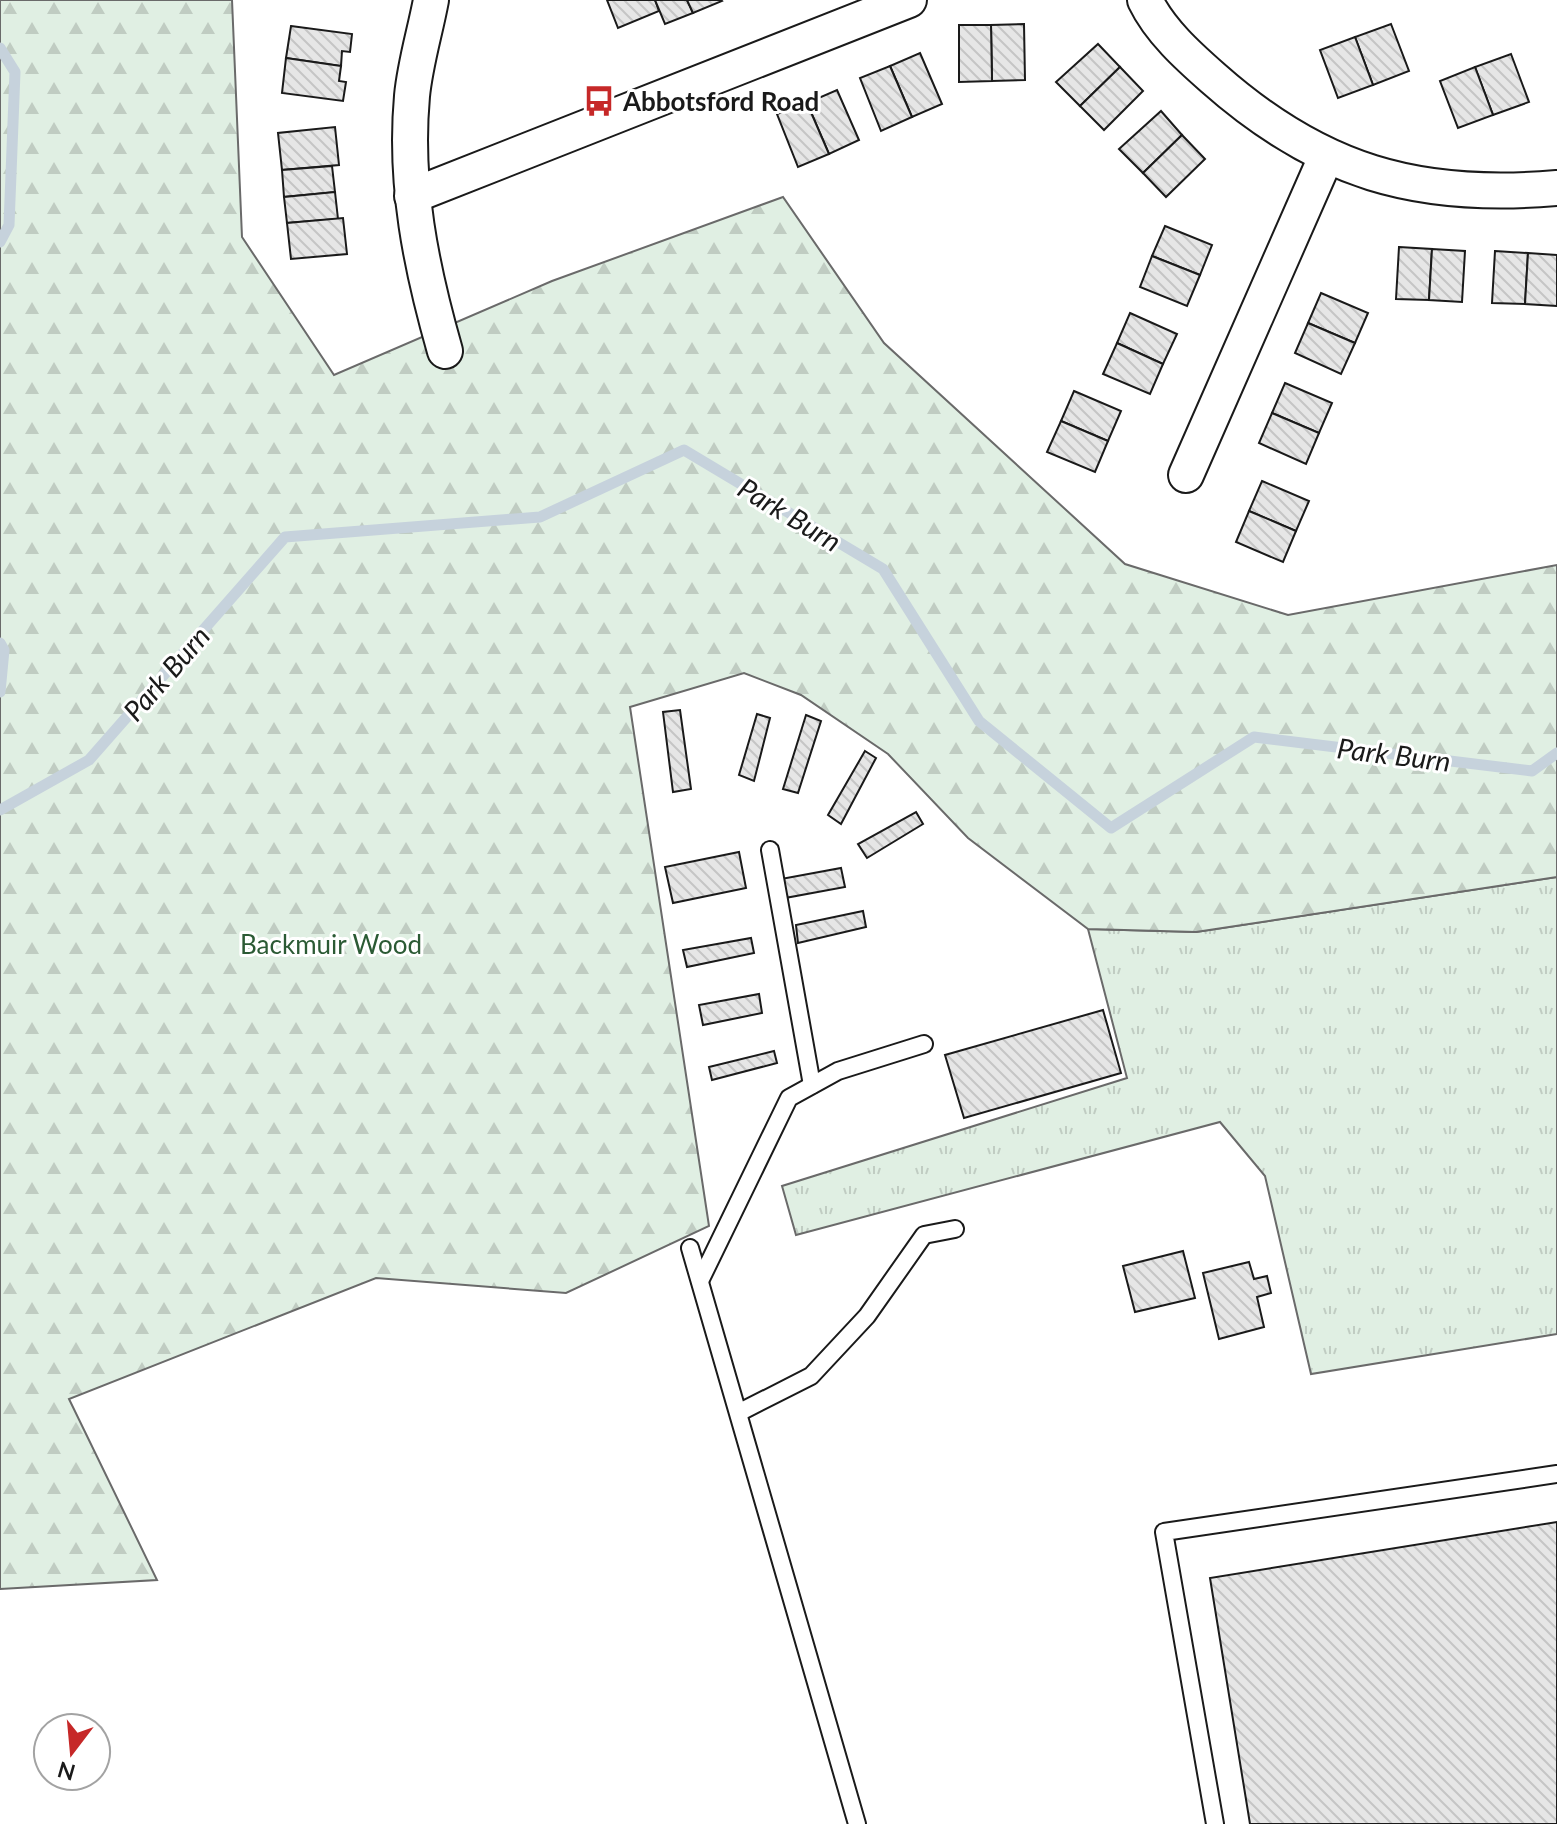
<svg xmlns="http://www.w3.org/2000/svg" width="1557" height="1824" font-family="Lato,sans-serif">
  <defs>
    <pattern id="grass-tufts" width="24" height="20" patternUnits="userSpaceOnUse" patternTransform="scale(2)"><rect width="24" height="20" fill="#e0efe3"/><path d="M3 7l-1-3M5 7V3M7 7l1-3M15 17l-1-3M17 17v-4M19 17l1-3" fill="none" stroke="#c0ccc2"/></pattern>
    <pattern id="forest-firs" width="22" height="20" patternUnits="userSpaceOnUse" patternTransform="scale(2)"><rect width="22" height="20" fill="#e0efe3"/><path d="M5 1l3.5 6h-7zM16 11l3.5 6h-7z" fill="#c0ccc2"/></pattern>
    <pattern id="building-back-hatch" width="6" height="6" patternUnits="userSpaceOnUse" patternTransform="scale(2)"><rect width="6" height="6" fill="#e6e6e6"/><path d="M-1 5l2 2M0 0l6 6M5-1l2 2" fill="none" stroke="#c5c5c5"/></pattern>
  </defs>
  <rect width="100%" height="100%" fill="#fff"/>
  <polygon fill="url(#grass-tufts)" stroke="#6a6a6a" stroke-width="2" points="1557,877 1557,1334 1311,1374 1265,1176 1220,1122 796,1235 782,1186 1127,1078 1088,929 1196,932"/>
  <polygon fill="url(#forest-firs)" stroke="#6a6a6a" stroke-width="2" points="0,0 232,0 242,237 334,375 552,281 783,197 884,343 1125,564 1288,615 1557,565 1557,877 1196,932 1088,929 968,838 888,754 801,695 744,673 630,707 709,1226 566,1293 376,1278 69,1399 157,1580 0,1589"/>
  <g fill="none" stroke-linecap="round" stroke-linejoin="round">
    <g stroke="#c6d2dc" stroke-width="11">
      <polyline points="0,48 15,72 9,225 0,242"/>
      <polyline points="0,643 4,650 0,692"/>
      <polyline points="0,810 89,760 285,537 540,517 684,450 883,569 979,721 1111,828 1254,737 1532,771 1557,753"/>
    </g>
  </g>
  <g fill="url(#building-back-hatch)" stroke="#1a1a1a" stroke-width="2">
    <polygon points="607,0 655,0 659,11 618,28"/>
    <polygon points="655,0 687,0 693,13 665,24"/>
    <polygon points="687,0 721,0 722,1 693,13"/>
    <polygon points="1024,24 1025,80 992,81 991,25"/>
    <polygon points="1391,24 1409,71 1373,85 1355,37"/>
    <polygon points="959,25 991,25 992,81 959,82"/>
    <polygon points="291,26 352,34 350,52 342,51 341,66 286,58"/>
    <polygon points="1355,37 1373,85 1338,98 1320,50"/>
    <polygon points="1098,44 1120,67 1080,106 1056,82"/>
    <polygon points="920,53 942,104 912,117 890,66"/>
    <polygon points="1511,54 1529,102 1493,115 1475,67"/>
    <polygon points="286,58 341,66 339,81 346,82 343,101 282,93"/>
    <polygon points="890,66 912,117 881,131 860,78"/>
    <polygon points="1120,67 1143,91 1104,130 1080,106"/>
    <polygon points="1475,67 1493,115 1458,128 1440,81"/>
    <polygon points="837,90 859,140 829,154 807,103"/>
    <polygon points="807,103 829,154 798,167 777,114"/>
    <polygon points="1161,111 1182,135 1143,173 1119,149"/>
    <polygon points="335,127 339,165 282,170 278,133"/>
    <polygon points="1182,135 1205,159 1166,197 1143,173"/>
    <polygon points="332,166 335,192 284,197 282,170"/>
    <polygon points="335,192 338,219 287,223 284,197"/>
    <polygon points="343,218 347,254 291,259 287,223"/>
    <polygon points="1165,226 1212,245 1200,275 1152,256"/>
    <polygon points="1399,247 1432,249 1429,300 1396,299"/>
    <polygon points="1432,249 1465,251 1462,302 1429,300"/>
    <polygon points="1495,251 1528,253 1525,304 1492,303"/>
    <polygon points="1528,253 1557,255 1557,306 1525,304"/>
    <polygon points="1152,256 1200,275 1187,306 1140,287"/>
    <polygon points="1321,293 1368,313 1355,343 1308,323"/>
    <polygon points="1130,313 1177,334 1163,364 1117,343"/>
    <polygon points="1308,323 1355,343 1341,374 1295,353"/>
    <polygon points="1117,343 1163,364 1150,394 1103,374"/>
    <polygon points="1285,383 1332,403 1319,433 1272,413"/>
    <polygon points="1074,391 1121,411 1108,441 1061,421"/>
    <polygon points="1272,413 1319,433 1306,464 1259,443"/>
    <polygon points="1061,421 1108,441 1095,472 1047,452"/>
    <polygon points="1262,481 1309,501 1296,531 1249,511"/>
    <polygon points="1249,511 1296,531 1283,562 1236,542"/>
    <polygon points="680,710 691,789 673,792 663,712"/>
    <polygon points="757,714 770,718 754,781 739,775"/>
    <polygon points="806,715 821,721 798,793 783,789"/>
    <polygon points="865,751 876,758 841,824 828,815"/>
    <polygon points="916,812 923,824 867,858 858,844"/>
    <polygon points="739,852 746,888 673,903 665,867"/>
    <polygon points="841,868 845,887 785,898 781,879"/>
    <polygon points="863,911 866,927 798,943 796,925"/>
    <polygon points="751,938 754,953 687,967 683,950"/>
    <polygon points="759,994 762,1013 703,1025 699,1005"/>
    <polygon points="1103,1010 1121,1073 964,1118 945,1055"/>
    <polygon points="774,1051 777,1063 712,1080 709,1067"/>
    <polygon points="1183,1251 1195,1298 1135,1312 1123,1266"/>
    <polygon points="1249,1262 1254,1279 1267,1276 1271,1293 1257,1297 1264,1327 1219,1339 1203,1273"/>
    <polygon points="1557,1522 1557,1824 1250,1824 1210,1578"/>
  </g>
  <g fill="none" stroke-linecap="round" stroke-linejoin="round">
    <defs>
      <g id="service">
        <polyline points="770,850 812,1085"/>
        <polyline points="690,1248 857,1824"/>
        <polyline points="700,1281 789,1098 838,1071 924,1044"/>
        <polyline points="740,1412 811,1376 867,1316 924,1235 955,1229"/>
        <polyline points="1215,1824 1164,1532 1557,1474"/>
      </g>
      <g id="minor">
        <path d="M431 0C425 32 415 64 412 96 404 184 421 267 445 351"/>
        <path d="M1145 0C1160 31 1188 56 1213 78 1319 172 1417 200 1557 188"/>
        <polyline points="412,196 909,0"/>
        <polyline points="1186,475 1326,157"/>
      </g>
    </defs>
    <use href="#service" stroke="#1a1a1a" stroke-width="20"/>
    <use href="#minor" stroke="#1a1a1a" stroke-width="38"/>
    <use href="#service" stroke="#fff" stroke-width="16"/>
    <use href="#minor" stroke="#fff" stroke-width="34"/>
  </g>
  <defs>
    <symbol id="bus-bare" viewBox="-9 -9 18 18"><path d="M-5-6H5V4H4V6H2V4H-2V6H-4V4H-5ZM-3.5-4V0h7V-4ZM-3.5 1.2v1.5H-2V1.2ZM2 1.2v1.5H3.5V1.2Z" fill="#c62828" stroke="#fff" stroke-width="2.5" paint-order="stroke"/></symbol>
  </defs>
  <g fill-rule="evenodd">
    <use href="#bus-bare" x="577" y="79" width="44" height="44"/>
  </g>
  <g text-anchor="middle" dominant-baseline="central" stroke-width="6" stroke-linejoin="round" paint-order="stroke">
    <g font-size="26" font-weight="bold" fill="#1a1a1a" stroke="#fff" text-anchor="start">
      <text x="623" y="101">Abbotsford Road</text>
    </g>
    <g font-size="26" fill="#2b5a34" stroke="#fff">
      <text x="331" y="944">Backmuir Wood</text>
    </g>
    <g font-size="28" font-style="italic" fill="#1a1a1a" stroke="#fff">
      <text transform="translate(790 514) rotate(31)">Park Burn</text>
      <text transform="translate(166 673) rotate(-49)">Park Burn</text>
      <text transform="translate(1394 754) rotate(7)">Park Burn</text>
    </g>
  </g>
  <g transform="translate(72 1752) rotate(196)"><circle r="38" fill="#ffffff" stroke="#a3a3a3" stroke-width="2"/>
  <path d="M0-6L14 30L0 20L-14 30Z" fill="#c62828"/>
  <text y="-12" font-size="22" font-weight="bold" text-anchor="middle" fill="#1a1a1a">N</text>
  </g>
</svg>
